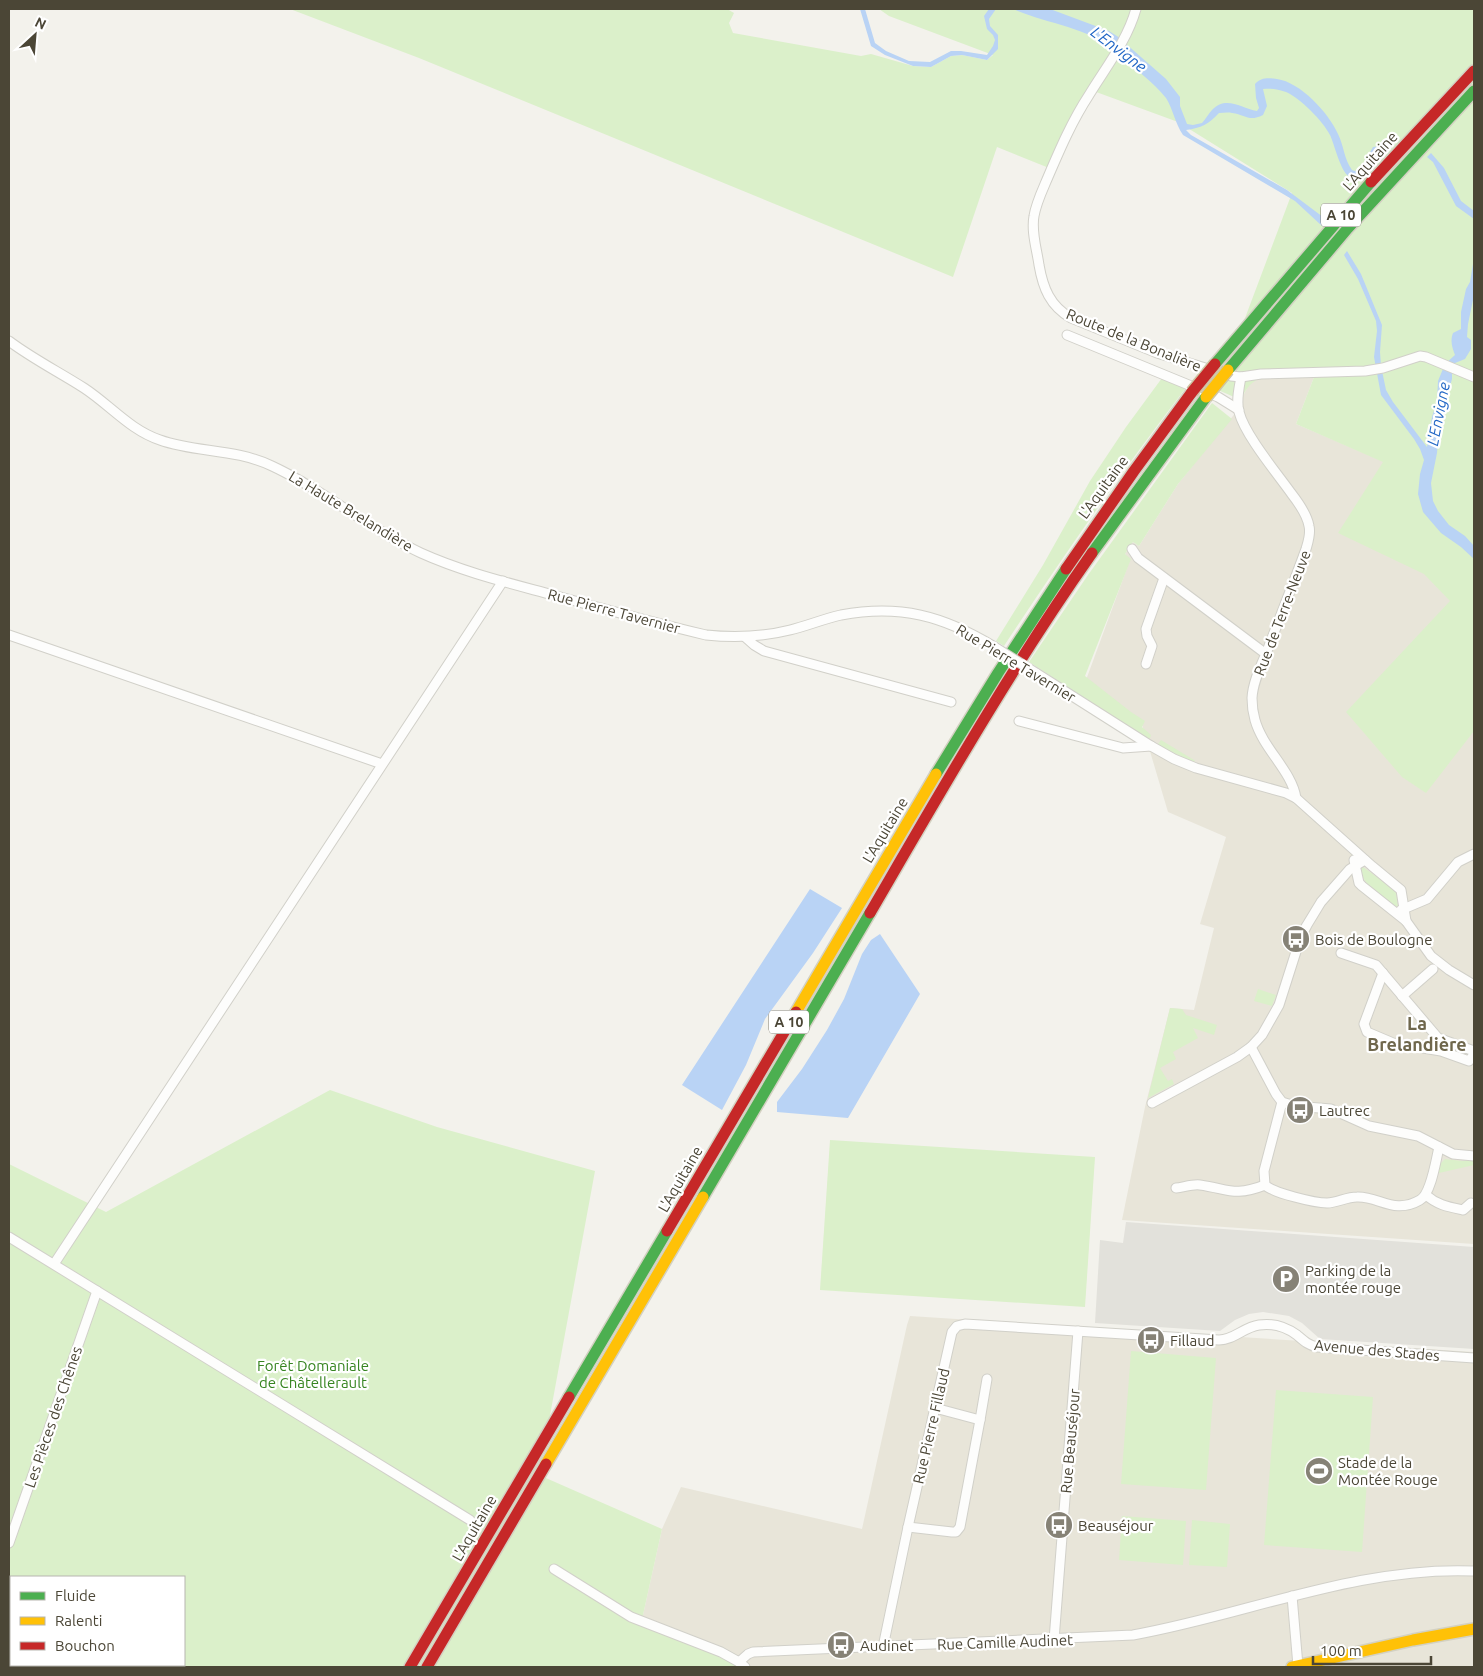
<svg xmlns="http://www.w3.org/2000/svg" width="1483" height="1676" font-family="Ubuntu,sans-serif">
  <rect width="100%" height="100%" fill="#f3f2ec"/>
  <g fill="#e8e5d9">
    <polygon points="1314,377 1296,424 1413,474 1474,568 1474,1244 1122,1220 1145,1107 1170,1008 1194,1010 1214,928 1200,924 1226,837 1168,812 1141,721 1086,680 1130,560 1125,554 1133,542 1139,546 1178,484 1241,406 1241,400 1248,386 1252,382 1259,379"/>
    <polygon points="910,1316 1474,1352 1474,1667 739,1667 641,1624 662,1529 681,1487 862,1529 907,1325"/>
  </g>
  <g fill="#dbf0ca" fill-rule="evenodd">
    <path d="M290 9H727L734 13 729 23 733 33 861 56 871 54 913 66 931 67 951 56 962 55 987 60 993 55 889 16 879 9H1474V731L1426 793 1402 777 1346 712 1450 601 1424 574 1338 533 1383 462 1296 424 1314 377 1259 379C1249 383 1245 391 1241 400L1218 390 1292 193 1178 122 1088 89 1049 168 997 147 953 277 419 58Z"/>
    <path d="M1162 378 1185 389C1121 472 1062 558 1004 646L996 641 1043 565 1090 481 1126 427Z"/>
    <polygon points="1212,403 1232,419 1178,484 1139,546 1133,542 1125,554 1131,559 1085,676 1131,712 1145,721 1142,727 1151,735 1150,738 1148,739 1029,662 1088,575"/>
    <polygon points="1161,740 1194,760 1195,761 1194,762 1159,746 1158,744"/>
    <path d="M1363 867 1396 891 1398 906 1396 907C1384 897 1360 885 1361 868Z"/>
    <polygon points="1258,989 1276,995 1272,1006 1254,1001"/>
    <polygon points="1170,1008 1182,1009 1186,1015 1217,1025 1214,1035 1193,1028 1198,1038 1173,1052 1176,1059 1160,1068 1168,1081 1172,1079 1174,1084 1148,1098"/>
    <path d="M330 1090 437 1127 595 1171 539 1475 662 1529 641 1624 722 1657 739 1667H9V1164L106 1212ZM11 1577H184V1665H11Z"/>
    <polygon points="830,1140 1095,1157 1085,1307 820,1290"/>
    <polygon points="1445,1159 1463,1161 1474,1160 1474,1165 1439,1173 1439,1165"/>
    <polygon points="1131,1351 1216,1358 1206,1490 1121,1484"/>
    <polygon points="1276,1390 1373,1397 1362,1552 1264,1545"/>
    <polygon points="1122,1516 1186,1521 1183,1565 1119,1560"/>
    <polygon points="1192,1520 1230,1524 1227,1567 1189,1565"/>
  </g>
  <polygon fill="#e2e1db" points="1126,1222 1474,1247 1474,1349 1320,1339 1302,1323 1289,1316 1263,1312 1249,1314 1235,1320 1220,1331 1095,1323 1100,1240 1123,1243"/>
  <g fill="#b9d3f5">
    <polygon points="860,9 865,9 875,43 886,51 909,61 930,62 951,51 961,51 987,55 993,46 995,40 993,35 987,29 984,16 989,9 996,9 989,19 990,26 998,35 998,49 987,60 962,55 951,56 931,67 913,66 885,55 871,46"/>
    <path d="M1013 9H1050L1109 31 1120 38 1116 51C1087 27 1047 24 1013 9Z"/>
    <path d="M1125 43 1166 79 1180 97V106L1187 124 1193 125 1202 123C1206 119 1208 114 1212 110 1226 95 1241 108 1257 111L1259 108 1256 98 1255 84C1261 77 1269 78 1277 79 1300 82 1329 113 1338 134 1344 146 1344 159 1352 170L1355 171 1361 168 1373 147 1395 144 1385 154 1377 152 1373 159 1368 172C1362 174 1355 179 1349 176 1341 173 1334 143 1330 135 1323 121 1300 98 1286 92 1278 89 1271 88 1263 89L1267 106 1263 115C1249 122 1246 115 1232 113 1228 112 1223 113 1219 113 1209 124 1201 128 1186 130L1191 135 1287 190 1327 220 1322 226 1295 201 1183 135C1175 123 1173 109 1166 98 1153 81 1134 70 1120 53Z"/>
    <polygon points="1431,153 1444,168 1461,201 1474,211 1474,219 1456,206 1433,162 1427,157"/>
    <path d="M1347 251 1361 274 1382 325 1380 352 1381 366 1386 390 1393 402 1427 447 1432 417 1437 401 1438 381 1445 364 1455 355C1452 347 1450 341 1453 333L1461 329V312L1466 289 1470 282 1474 258V295L1468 324 1467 337 1471 340V349L1465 359 1455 363 1452 370V379L1445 403 1439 430 1437 453 1431 483 1433 501 1438 511 1449 525 1465 536 1474 546V559L1461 547 1441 533 1423 512 1418 494 1420 474 1424 460 1420 449 1414 439 1381 395 1374 357 1377 331 1376 321 1358 279 1344 255Z"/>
    <polygon points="810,889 842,908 813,953 765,1019 746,1065 722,1110 682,1085"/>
    <polygon points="880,934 920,994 848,1118 777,1112 777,1102 802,1069 827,1030 844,999 862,954 871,940"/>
  </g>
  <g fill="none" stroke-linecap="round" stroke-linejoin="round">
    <defs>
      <g id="street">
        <path d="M1136 9C1127 41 1106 67 1089 95 1072 121 1060 149 1048 177 1043 189 1036 203 1034 216 1031 232 1037 250 1039 265 1043 288 1050 306 1071 318L1157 353 1231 376 1241 377 1261 374 1365 371 1383 368 1420 356 1426 357 1474 377"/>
        <polyline points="1067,335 1218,397 1239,410"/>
        <path d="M9 341C33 359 59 372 84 388 110 405 130 430 160 440 196 453 234 448 272 466 324 490 369 529 421 553 463 572 509 583 553 595 604 609 655 623 706 635 735 638 762 637 790 630 807 626 823 619 841 615 900 604 943 616 993 646"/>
        <path d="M1241 377C1239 388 1236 401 1239 412 1245 435 1276 472 1291 493 1298 502 1307 514 1309 526 1311 534 1308 542 1306 549 1294 582 1281 614 1269 646 1263 662 1253 680 1252 698 1252 705 1253 713 1255 720 1263 749 1292 771 1296 798"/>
        <polyline points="1132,549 1138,558 1266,654"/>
        <polyline points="9,635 382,764"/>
        <polyline points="745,637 754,645 764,651 951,702"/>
        <polyline points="1146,664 1152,646 1147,636 1146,629 1164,578"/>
        <polyline points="1036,673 1151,746 1174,759 1196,768 1286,793 1296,798 1372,866 1401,890 1406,921"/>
        <polyline points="1019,721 1123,748 1151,746"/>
        <polyline points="1354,860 1359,883 1362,886 1406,921 1431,956 1449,970 1474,985"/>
        <polyline points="1401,910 1427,899 1458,862 1474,854"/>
        <polyline points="1341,953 1376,965 1438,1038 1474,1051"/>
        <polyline points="1383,973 1364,1024 1367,1032 1393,1043 1441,1051 1469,1061 1474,1054"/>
        <polyline points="1402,996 1433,969"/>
        <polyline points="1251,1047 1276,1094 1282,1102 1295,1106 1331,1109 1369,1126 1418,1136 1453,1154 1474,1156"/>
        <path d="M1282 1102 1264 1171 1265 1185C1273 1193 1315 1203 1327 1203 1337 1203 1346 1197 1357 1197 1379 1196 1394 1215 1420 1200 1431 1194 1436 1160 1439 1147"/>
        <polyline points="1152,1103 1237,1057 1251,1047 1262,1035 1279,1005 1301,936 1307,925 1321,902 1350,869 1365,860"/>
        <path d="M1176 1188C1184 1187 1193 1184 1200 1185 1229 1189 1234 1197 1265 1185"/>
        <path d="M1426 1195C1437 1205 1449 1207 1463 1210L1471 1203"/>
        <polyline points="9,1237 470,1520"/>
        <polyline points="54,1264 503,581"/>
        <polyline points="980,1420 987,1379"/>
        <polyline points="908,1527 952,1532 956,1532 960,1527 980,1420 935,1408"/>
        <polyline points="9,1543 97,1291"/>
        <polyline points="554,1569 631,1617 721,1652 739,1662 745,1667"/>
        <polyline points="1292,1596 1298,1666"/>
        <polyline points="1054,1640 1078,1331"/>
        <path d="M883 1647 908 1527 952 1332 957 1326 965 1324 1219 1340C1234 1340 1244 1327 1259 1325 1272 1323 1286 1327 1297 1335 1304 1341 1308 1345 1317 1347L1474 1358"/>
        <path d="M739 1662 748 1654 753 1652 1133 1635C1246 1615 1357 1566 1474 1571"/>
      </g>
      <g id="fast">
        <polyline points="1215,364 1371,182"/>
        <polyline points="1228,370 1348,228 1474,91"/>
        <polyline points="1092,553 1206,397"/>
        <polyline points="936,774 998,673 1066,569"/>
        <polyline points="703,1197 870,913"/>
        <polyline points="569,1397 667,1231"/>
      </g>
      <g id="slow">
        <polyline points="796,1012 936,774"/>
        <polyline points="546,1464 703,1197"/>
        <polyline points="1292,1667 1413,1640 1474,1629"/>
      </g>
      <g id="jam">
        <polyline points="1371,182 1474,71"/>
        <polyline points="1066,569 1134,471 1192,392"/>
        <path d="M870 913C941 791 1011 668 1092 553"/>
        <polyline points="667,1231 796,1012"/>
        <polyline points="410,1667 569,1397"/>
        <polyline points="427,1667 546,1464"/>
      </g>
    </defs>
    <use href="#street" stroke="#d1d0c9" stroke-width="11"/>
    <use href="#fast" stroke="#d3d1c2" stroke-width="14"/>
    <use href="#slow" stroke="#d3d1c2" stroke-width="14"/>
    <use href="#jam" stroke="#d3d1c2" stroke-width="14"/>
    <use href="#street" stroke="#fdfdfc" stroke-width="9"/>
    <use href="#fast" stroke="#4caf50" stroke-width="11"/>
    <use href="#slow" stroke="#ffc107" stroke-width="11"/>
    <use href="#jam" stroke="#c62828" stroke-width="11"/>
    <defs>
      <polyline id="street-bridge" points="993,646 1036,673"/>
      <polyline id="slow-bridge" points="1206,397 1228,370"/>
      <polyline id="jam-bridge" points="1192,392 1215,364"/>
    </defs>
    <use href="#street-bridge" stroke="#d1d0c9" stroke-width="11" stroke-linecap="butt"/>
    <use href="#slow-bridge" stroke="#cec5a4" stroke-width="14" stroke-linecap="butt"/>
    <use href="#jam-bridge" stroke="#cec5a4" stroke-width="14" stroke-linecap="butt"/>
    <use href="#street-bridge" stroke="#fdfdfc" stroke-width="9"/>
    <use href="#slow-bridge" stroke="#ffc107" stroke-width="11"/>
    <use href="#jam-bridge" stroke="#c62828" stroke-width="11"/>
  </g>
  <defs>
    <symbol id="bus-disc" viewBox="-11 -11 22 22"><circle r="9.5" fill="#868276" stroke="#fff"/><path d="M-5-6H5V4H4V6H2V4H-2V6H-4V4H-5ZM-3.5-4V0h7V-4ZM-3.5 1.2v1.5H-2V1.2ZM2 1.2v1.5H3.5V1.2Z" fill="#fff"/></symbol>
    <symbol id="parking-disc" viewBox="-11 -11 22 22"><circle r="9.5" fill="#868276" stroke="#fff"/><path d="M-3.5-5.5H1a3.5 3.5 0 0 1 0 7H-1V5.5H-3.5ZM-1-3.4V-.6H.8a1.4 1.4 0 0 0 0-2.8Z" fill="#fff"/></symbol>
    <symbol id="stadium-disc" viewBox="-11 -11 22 22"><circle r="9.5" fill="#868276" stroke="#fff"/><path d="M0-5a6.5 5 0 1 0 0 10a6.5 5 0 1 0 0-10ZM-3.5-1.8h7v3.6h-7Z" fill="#fff"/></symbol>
  </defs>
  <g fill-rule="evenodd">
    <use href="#bus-disc" x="1280" y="923" width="32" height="32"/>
    <use href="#bus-disc" x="1284" y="1094" width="32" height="32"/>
    <use href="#parking-disc" x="1270" y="1263" width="32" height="32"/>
    <use href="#bus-disc" x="1135" y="1324" width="32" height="32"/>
    <use href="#stadium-disc" x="1303" y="1455" width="32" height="32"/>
    <use href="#bus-disc" x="1043" y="1509" width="32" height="32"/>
    <use href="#bus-disc" x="825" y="1629" width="32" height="32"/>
  </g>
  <g text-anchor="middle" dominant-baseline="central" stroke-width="4.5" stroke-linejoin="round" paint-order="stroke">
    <g fill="#fff" stroke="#817e72" stroke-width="1">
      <rect x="1321" y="203.5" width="40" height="23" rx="4"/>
      <rect x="769" y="1010.5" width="40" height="23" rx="4"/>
    </g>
    <g font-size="14" font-weight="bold" fill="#4b4636">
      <text x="1341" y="215">A 10</text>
      <text x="789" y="1022">A 10</text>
    </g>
    <g font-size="15" fill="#4b4636" stroke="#fff">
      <text transform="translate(1370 161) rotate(-48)">L'Aquitaine</text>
      <text transform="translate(1134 340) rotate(22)">Route de la Bonalière</text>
      <text transform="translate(1103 487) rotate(-54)">L'Aquitaine</text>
      <text transform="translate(351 511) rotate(31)">La Haute Brelandière</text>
      <text transform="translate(614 611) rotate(15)">Rue Pierre Tavernier</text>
      <text transform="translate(1282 613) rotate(-69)">Rue de Terre-Neuve</text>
      <text transform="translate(1016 663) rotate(31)">Rue Pierre Tavernier</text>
      <text transform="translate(885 830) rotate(-59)">L'Aquitaine</text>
      <text transform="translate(680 1179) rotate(-60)">L'Aquitaine</text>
      <text transform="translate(1377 1350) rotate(5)">Avenue des Stades</text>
      <text transform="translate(53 1417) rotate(-71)">Les Pièces des Chênes</text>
      <text transform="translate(931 1426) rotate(-77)">Rue Pierre Fillaud</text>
      <text transform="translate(1070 1441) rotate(-85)">Rue Beauséjour</text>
      <text transform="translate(474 1528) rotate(-60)">L'Aquitaine</text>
      <text transform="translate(1005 1642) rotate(-2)">Rue Camille Audinet</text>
    </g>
    <g font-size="15" fill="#4b4636" stroke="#fff" text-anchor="start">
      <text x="1315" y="939">Bois de Boulogne</text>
      <text x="1319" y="1110">Lautrec</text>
      <text x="1305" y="1270">Parking de la<tspan x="1305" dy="17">montée rouge</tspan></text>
      <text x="1170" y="1340">Fillaud</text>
      <text x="1338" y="1462">Stade de la<tspan x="1338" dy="17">Montée Rouge</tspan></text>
      <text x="1078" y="1525">Beauséjour</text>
      <text x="860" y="1645">Audinet</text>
    </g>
    <g font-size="15" fill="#378521" stroke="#fff">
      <text x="313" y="1365">Forêt Domaniale<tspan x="313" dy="17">de Châtellerault</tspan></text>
    </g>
    <g font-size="16" font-style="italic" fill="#2166c5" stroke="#fff">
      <text transform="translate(1119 49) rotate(37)">L'Envigne</text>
      <text transform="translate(1438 414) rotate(-79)">L'Envigne</text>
    </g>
    <g font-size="18" font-weight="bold" fill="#6f674c" stroke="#fff">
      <text x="1417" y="1023">La<tspan x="1417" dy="21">Brelandière</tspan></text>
    </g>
  </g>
  <rect width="1483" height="1676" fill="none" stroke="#4b4636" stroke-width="20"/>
  <rect x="10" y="1576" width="175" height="90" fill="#ffffff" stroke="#b7b5af"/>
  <rect x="20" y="1592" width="25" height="8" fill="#4caf50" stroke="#b7b5af"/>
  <text x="55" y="1601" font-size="15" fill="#4b4636">Fluide</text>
  <rect x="20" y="1617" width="25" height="8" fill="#ffc107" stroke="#b7b5af"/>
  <text x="55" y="1626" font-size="15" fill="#4b4636">Ralenti</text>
  <rect x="20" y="1642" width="25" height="8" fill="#c62828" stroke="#b7b5af"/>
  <text x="55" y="1651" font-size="15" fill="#4b4636">Bouchon</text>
  <g transform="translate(35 35) rotate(26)" stroke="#ffffff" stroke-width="4" paint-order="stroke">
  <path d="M0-4L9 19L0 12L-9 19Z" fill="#4b4636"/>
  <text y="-8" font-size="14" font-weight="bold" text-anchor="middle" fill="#4b4636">N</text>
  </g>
  <path d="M1313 1656v8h118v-8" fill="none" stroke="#4b4636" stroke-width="2.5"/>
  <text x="1320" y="1656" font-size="15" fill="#4b4636" stroke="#ffffff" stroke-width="4" paint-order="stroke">100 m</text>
</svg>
